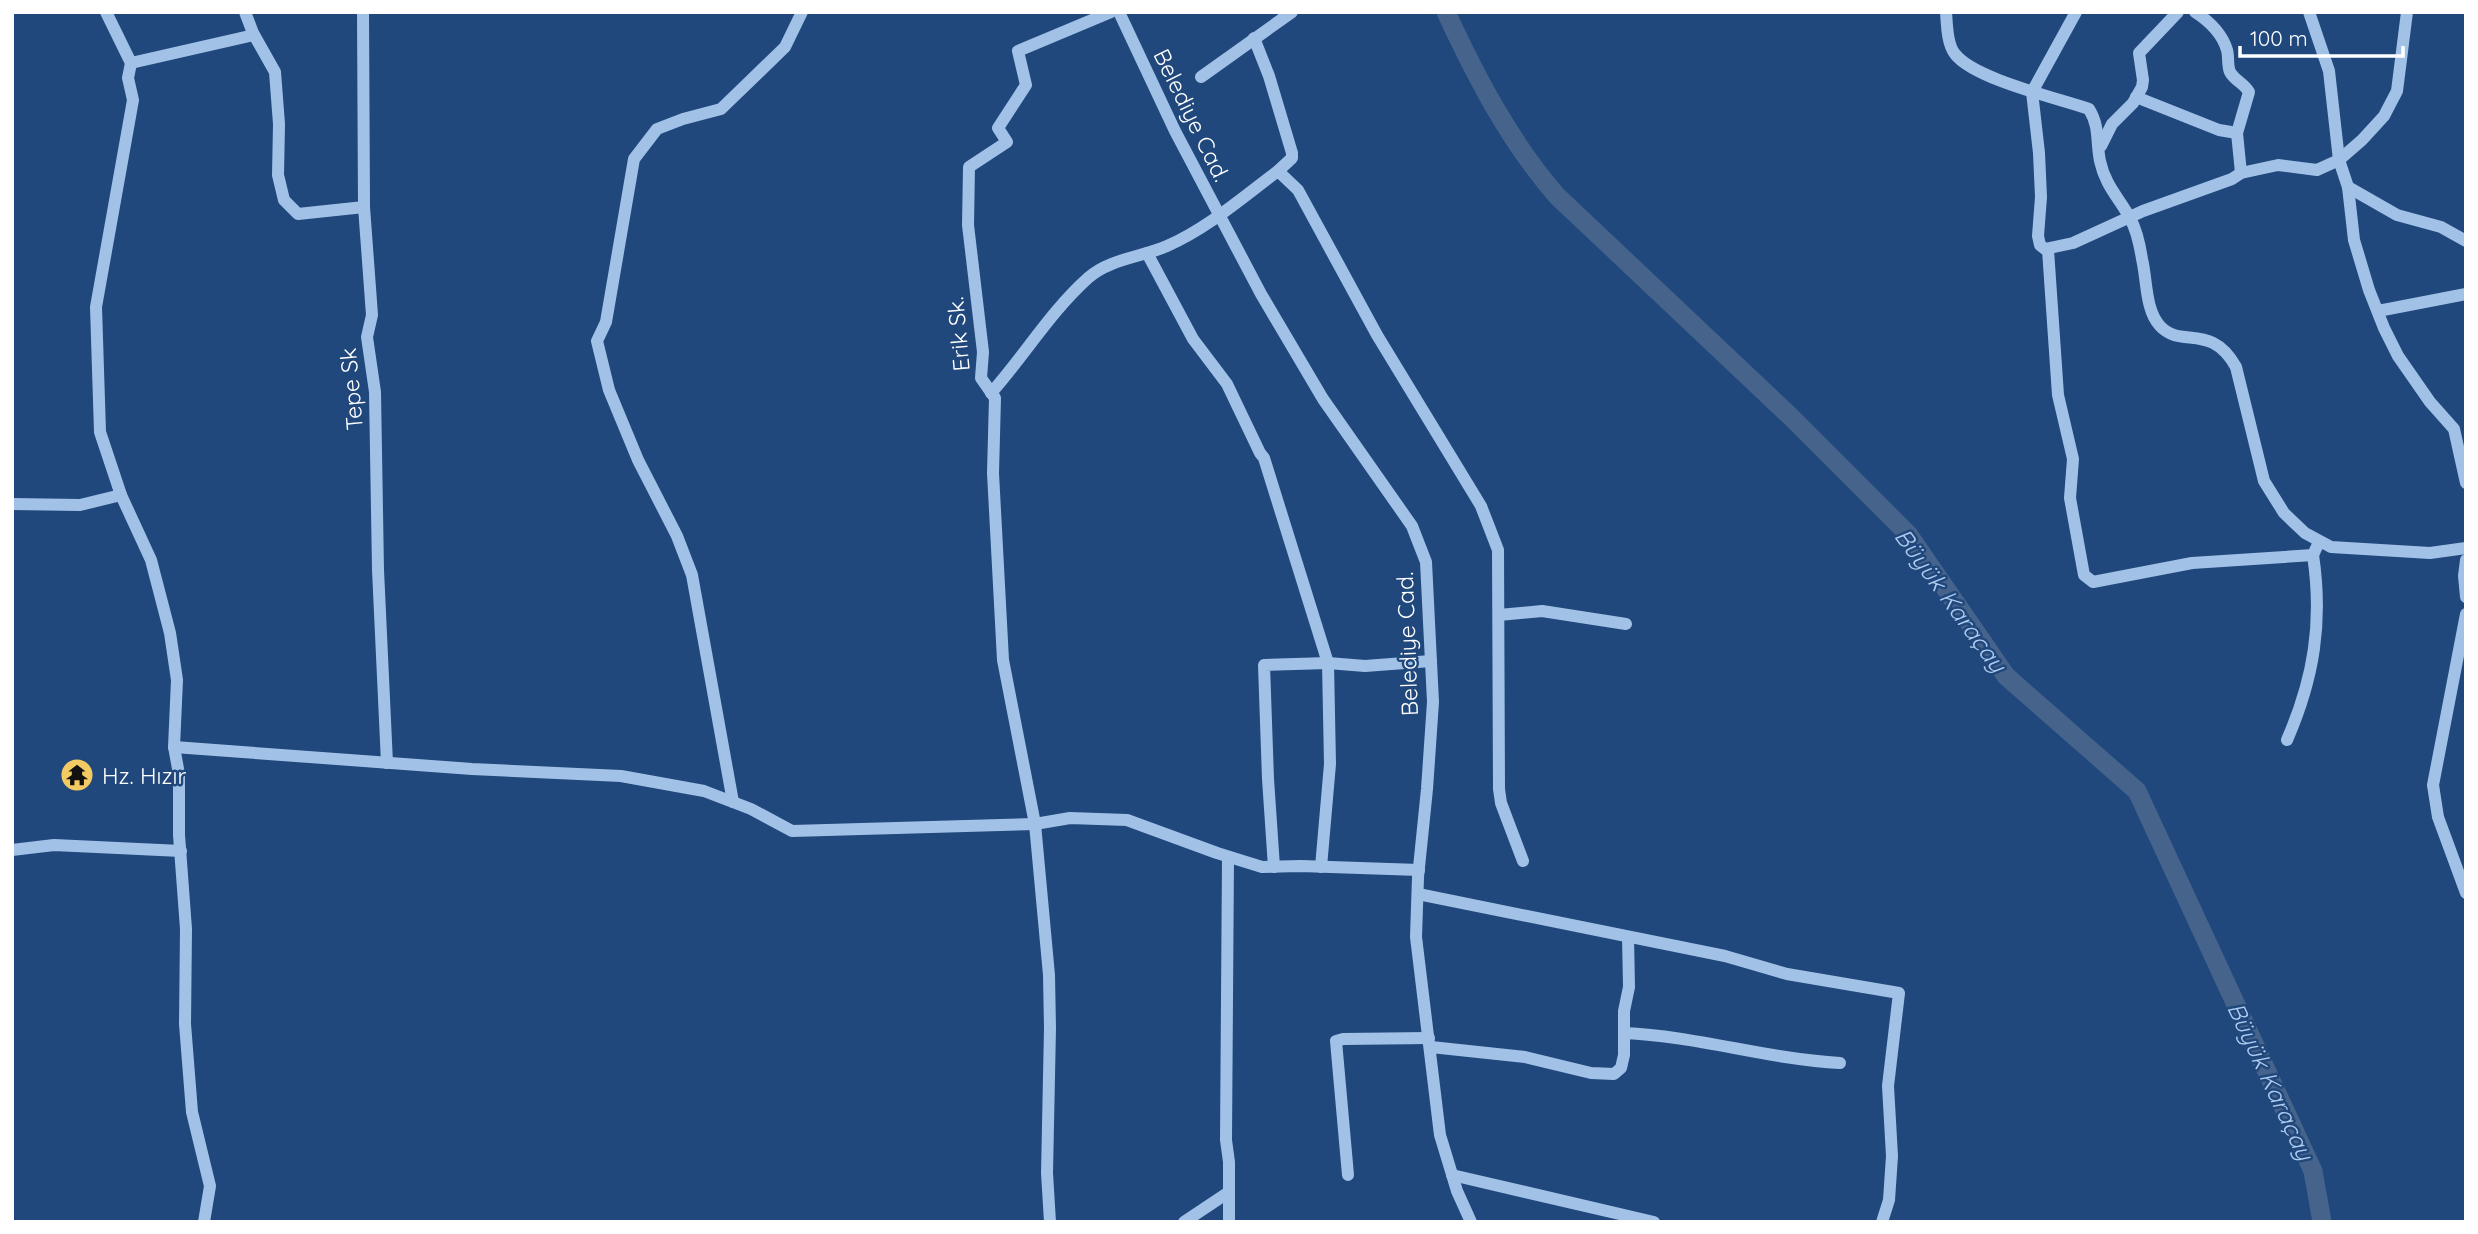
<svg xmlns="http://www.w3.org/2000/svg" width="2478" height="1234" font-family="Quicksand,sans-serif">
  <rect width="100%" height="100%" fill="#20487c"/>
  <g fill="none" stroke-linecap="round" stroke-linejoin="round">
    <path stroke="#46648b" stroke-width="19" d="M1446 12C1476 77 1510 142 1557 196L1791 417 1908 534 2006 676 2137 791 2313 1171 2322 1222"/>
    <g stroke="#a2c1e7" stroke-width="12">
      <polyline points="106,12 131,63 128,78 133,100 96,307 100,432 121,495 151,560 170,633 177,680 174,747 179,774 179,835 186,929 185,1024 192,1112 210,1186 204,1222"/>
      <polyline points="245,12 253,33 275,72 279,124 278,175 284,200 298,214 364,207"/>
      <polyline points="363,12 364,207 372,315 367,337 375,392 378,570 387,763"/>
      <polyline points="1119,12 1175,131 1261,294 1323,399 1412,526 1426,562 1433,702 1427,789 1418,877 1416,937 1440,1135 1457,1191 1471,1222"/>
      <path d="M1946 12C1947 25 1947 44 1955 54 1974 79 2057 98 2089 109 2100 127 2096 142 2100 161 2105 185 2119 198 2130 218 2136 229 2140 246 2142 259 2147 279 2145 310 2160 326 2181 349 2211 322 2236 367L2264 481 2284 513 2305 533 2331 547 2430 553 2466 548"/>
      <polyline points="2076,12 2032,92 2039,153 2041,197 2038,236 2040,245 2045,249 2073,243 2143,211 2232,179 2241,173 2278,165 2317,170 2339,160 2362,140 2384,116 2397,91 2407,12"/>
      <path d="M2195 12C2209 21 2222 33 2227 50 2229 57 2227 65 2230 72 2235 81 2244 83 2249 92L2237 133 2241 173"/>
      <polyline points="2309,12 2329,71 2339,160 2348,187 2397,215 2441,227 2466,241"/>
      <polyline points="1254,38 1269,76 1292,153 1292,158 1278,171"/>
      <polyline points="131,63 254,35"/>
      <polyline points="1201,77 1292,12"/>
      <polyline points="2136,97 2219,130 2237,133"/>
      <polyline points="2101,146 2112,124 2133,103 2142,87 2143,80 2139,53 2178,12"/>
      <polyline points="2348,187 2354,240 2369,290 2384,328 2398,356 2430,402 2454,429 2466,483"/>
      <polyline points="2048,250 2058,395 2073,459 2070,498 2084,575 2093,582 2192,563 2313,555 2319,542"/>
      <polyline points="1147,253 1193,339 1227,384 1260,453 1264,458 1328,663 1330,764 1321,867"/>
      <polyline points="2378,311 2466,294"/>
      <path d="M991 393C1024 356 1051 311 1088 278 1109 259 1142 257 1167 246 1208 228 1243 197 1278 171L1298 190 1377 335 1481 506 1498 550 1499 789 1501 803 1523 861"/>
      <polyline points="12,504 80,505 121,495"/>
      <polyline points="2466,560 2464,576 2466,597"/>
      <polyline points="2466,614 2433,785 2438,817 2466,893"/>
      <polyline points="1499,615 1542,611 1626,624"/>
      <path d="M2287 740C2314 678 2323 622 2313 555"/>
      <polyline points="174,747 472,769 621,776 704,791 751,809 792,831 1035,824 1070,818 1127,820 1217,853 1262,867 1301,866 1419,870"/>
      <polyline points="733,802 692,575 677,536 638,460 609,390 597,341 606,322 634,159 657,129 683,119 721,109 785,47 802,12"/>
      <polyline points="12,850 54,845 181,851"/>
      <polyline points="1228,857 1226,1140 1229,1162 1229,1222"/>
      <polyline points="1274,867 1268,779 1264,665 1328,663 1365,666 1431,661"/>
      <polyline points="1418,894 1725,956 1787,974 1899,993 1888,1086 1892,1156 1889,1200 1882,1222"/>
      <path d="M1624 1033C1697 1036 1767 1059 1840 1063"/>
      <polyline points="1431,1047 1525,1057 1591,1073 1614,1074 1621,1068 1624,1055 1624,1011 1629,987 1628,937"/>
      <polyline points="1348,1175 1336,1041 1343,1039 1429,1038"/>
      <polyline points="1452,1175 1654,1222"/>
      <polyline points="1050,1222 1047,1173 1050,1028 1049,975 1035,824 1003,660 993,473 995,398 981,378 983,352 968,225 969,167 1007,142 998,128 1026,85 1018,51 1111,12"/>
      <polyline points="1184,1222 1229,1192"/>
    </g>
  </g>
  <defs>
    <symbol id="temple-disc" viewBox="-11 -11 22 22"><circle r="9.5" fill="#f4cb63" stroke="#20487c"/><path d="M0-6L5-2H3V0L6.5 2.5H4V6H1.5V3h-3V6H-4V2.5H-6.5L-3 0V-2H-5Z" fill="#111"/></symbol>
  </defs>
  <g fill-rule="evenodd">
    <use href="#temple-disc" x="58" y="756" width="38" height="38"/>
  </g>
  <g text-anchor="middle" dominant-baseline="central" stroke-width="5" stroke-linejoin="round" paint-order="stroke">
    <g font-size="23" fill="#fff" stroke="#20487c">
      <text transform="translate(1192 115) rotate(64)">Belediye Cad.</text>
      <text transform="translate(958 334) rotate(-95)">Erik Sk.</text>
      <text transform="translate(351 389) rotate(-95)">Tepe Sk</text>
      <text transform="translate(1407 644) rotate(-92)">Belediye Cad.</text>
    </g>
    <g font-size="23" fill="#fff" stroke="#20487c" text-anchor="start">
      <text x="102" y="775">Hz. Hızır</text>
    </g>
    <g font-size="24" font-style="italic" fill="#aecbef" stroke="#20487c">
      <text transform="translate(1951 600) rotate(54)">Büyük Karaçay</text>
      <text transform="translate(2271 1081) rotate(65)">Büyük Karaçay</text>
    </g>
  </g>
  <rect width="2478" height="1234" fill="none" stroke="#ffffff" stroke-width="28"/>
  <path d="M2240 46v10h163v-10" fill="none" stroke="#ffffff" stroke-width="3.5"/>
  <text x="2250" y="46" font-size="21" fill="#ffffff" stroke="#20487c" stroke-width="5" paint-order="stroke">100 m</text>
</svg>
